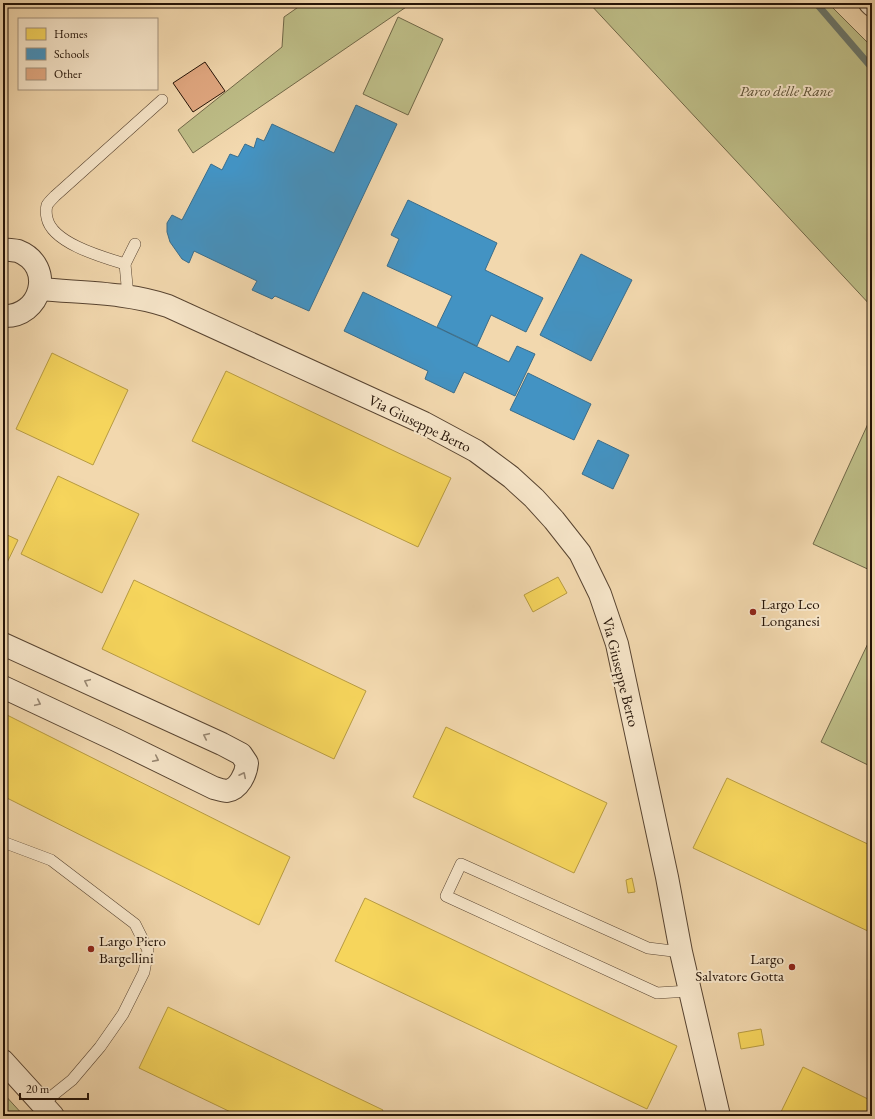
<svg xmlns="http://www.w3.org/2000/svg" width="875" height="1119" font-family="'EB Garamond',serif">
  <rect width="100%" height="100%" fill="#f2d8ae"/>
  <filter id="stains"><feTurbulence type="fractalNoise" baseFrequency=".005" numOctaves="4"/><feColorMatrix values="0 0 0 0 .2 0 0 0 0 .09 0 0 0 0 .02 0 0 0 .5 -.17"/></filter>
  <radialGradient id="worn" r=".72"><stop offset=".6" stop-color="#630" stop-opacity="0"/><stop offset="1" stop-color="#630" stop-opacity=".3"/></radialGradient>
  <g fill="#bebe88" stroke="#716848">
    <polygon points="304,3 412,3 193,153 178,130 282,47 284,17"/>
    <polygon points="589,3 828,3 872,47 872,307"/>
    <polygon points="398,17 443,39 408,115 363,94"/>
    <polygon points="872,415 872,571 813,544"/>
    <polygon points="872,635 872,767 821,742"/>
    <polygon points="3,1093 24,1116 3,1116"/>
  </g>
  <g fill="#f6d55c" stroke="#b79b42">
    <polygon points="52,353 128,390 93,465 16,429"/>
    <polygon points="226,371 451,478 418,547 192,441"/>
    <polygon points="58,476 139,514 102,593 21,554"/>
    <polygon points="3,533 18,540 3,571"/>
    <polygon points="558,577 567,593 533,612 524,595"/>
    <polygon points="134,580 366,691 334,759 102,649"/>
    <polygon points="3,713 290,857 259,925 3,796"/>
    <polygon points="446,727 607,803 574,873 413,797"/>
    <polygon points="727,778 872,846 872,933 693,848"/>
    <polygon points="632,878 635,892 628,893 626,880"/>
    <polygon points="365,898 677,1046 647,1109 335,961"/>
    <polygon points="168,1007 383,1110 380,1116 239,1116 139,1068"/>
    <polygon points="761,1029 764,1045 741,1049 738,1033"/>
    <polygon points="803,1067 872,1101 872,1116 779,1116"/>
  </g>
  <g fill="#4393c3" stroke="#3a6d8b">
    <polygon points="356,105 397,124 309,311 275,296 272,299 252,290 257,281 194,251 189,263 182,259 170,242 167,232 167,223 172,215 182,220 211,164 222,170 230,154 238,157 245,144 254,148 257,138 264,141 272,124 334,153"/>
    <polygon points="408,200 497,243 485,270 543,298 526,332 491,315 477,346 437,327 452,296 387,266 399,239 391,235"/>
    <polygon points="581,254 632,280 591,361 540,335"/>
    <polygon points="363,292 509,362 517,346 535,354 515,396 464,372 454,393 425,379 428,371 344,331"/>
    <polygon points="528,373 591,404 574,440 510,410"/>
    <polygon points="598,440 629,455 613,489 582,474"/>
  </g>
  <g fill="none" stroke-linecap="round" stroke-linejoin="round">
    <polyline stroke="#6b776b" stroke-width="7" points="816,3 872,68"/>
  </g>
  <polygon fill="#e1a881" stroke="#241307" points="205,62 225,91 193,112 173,83"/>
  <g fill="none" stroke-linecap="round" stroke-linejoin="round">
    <defs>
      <g id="service">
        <path d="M125 264C102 257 52 243 47 218 46 214 46 209 47 205 49 202 53 198 55 196L162 100"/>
        <polyline points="128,296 125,264 135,244"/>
        <polyline points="3,842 51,860 135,924 148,950 144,972 123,1014 100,1047 72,1080 42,1104"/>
        <polyline points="681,952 648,948 461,864 446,896 657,993 689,991"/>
      </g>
      <g id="minor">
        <polyline points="870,3 872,5"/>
        <path d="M3 249C8 250 14 250 18 251 56 266 41 318 3 316"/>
        <path d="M40 289C83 293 126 292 168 306L424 423 476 451 511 477 534 498 554 520 580 553 600 594 617 644 667 877 681 952 719 1116"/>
        <path d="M3 644 222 744 241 754 247 763C246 774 239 789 227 791 223 791 218 789 214 788L116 740 3 687"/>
      </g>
      <polyline id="tertiary" points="3,1061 53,1116"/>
    </defs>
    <use href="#service" stroke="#584431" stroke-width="12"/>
    <use href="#minor" stroke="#584431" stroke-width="24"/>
    <use href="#tertiary" stroke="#584431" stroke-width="24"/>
    <use href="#service" stroke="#f7e6ca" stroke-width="11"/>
    <use href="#minor" stroke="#f7e6ca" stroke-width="22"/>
    <use href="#tertiary" stroke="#f7e6ca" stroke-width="22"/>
  </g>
  <defs><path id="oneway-chevron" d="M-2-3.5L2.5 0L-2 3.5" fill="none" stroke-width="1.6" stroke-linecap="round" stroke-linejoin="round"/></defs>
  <g stroke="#988772">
    <use href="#oneway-chevron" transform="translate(87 682) rotate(-155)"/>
    <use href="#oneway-chevron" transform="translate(38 703) rotate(25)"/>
    <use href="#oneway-chevron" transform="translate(206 736) rotate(-155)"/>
    <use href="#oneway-chevron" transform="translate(156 759) rotate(26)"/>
    <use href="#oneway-chevron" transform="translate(243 775) rotate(-64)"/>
  </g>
  <g fill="#8f2418" stroke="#f7e6ca" stroke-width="1.5">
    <circle cx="753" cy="612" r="4"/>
    <circle cx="91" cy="949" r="4"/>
    <circle cx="792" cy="967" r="4"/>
  </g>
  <g text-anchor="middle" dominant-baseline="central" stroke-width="4" stroke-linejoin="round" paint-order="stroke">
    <g font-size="15" font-style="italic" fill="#5a4f34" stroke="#f7e6ca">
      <text x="786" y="90">Parco delle Rane</text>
    </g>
    <g font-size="15" fill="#241307" stroke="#f7e6ca">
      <text transform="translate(420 423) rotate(26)">Via Giuseppe Berto</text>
      <text transform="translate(621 672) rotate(76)">Via Giuseppe Berto</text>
    </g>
    <g font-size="15" fill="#241307" stroke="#f7e6ca" text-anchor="start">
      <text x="761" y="603">Largo Leo<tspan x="761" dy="17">Longanesi</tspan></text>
      <text x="99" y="940">Largo Piero<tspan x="99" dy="17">Bargellini</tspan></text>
      <text x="784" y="958" text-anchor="end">Largo<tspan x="784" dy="17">Salvatore Gotta</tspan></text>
    </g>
  </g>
  <rect width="875" height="1119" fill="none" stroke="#f2d8ae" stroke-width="16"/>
  <rect x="4" y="4" width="867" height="1111" fill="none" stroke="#241307" stroke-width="2"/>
  <rect x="8" y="8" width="859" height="1103" fill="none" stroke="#241307"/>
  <rect x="18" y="18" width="140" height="72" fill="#f7e6ca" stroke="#a3927c"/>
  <rect x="26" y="28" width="20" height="12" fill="#f6d55c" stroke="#a3927c"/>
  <text x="54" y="38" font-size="12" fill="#241307">Homes</text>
  <rect x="26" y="48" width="20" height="12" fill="#4393c3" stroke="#a3927c"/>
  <text x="54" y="58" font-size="12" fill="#241307">Schools</text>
  <rect x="26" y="68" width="20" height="12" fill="#e1a881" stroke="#a3927c"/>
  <text x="54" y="78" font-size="12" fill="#241307">Other</text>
  <path d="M20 1093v6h68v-6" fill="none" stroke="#241307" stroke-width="2"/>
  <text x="26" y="1093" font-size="12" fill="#241307" stroke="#f7e6ca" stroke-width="3" paint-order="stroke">20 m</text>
  <rect width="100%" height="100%" filter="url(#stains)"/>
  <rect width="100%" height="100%" fill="url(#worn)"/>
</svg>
